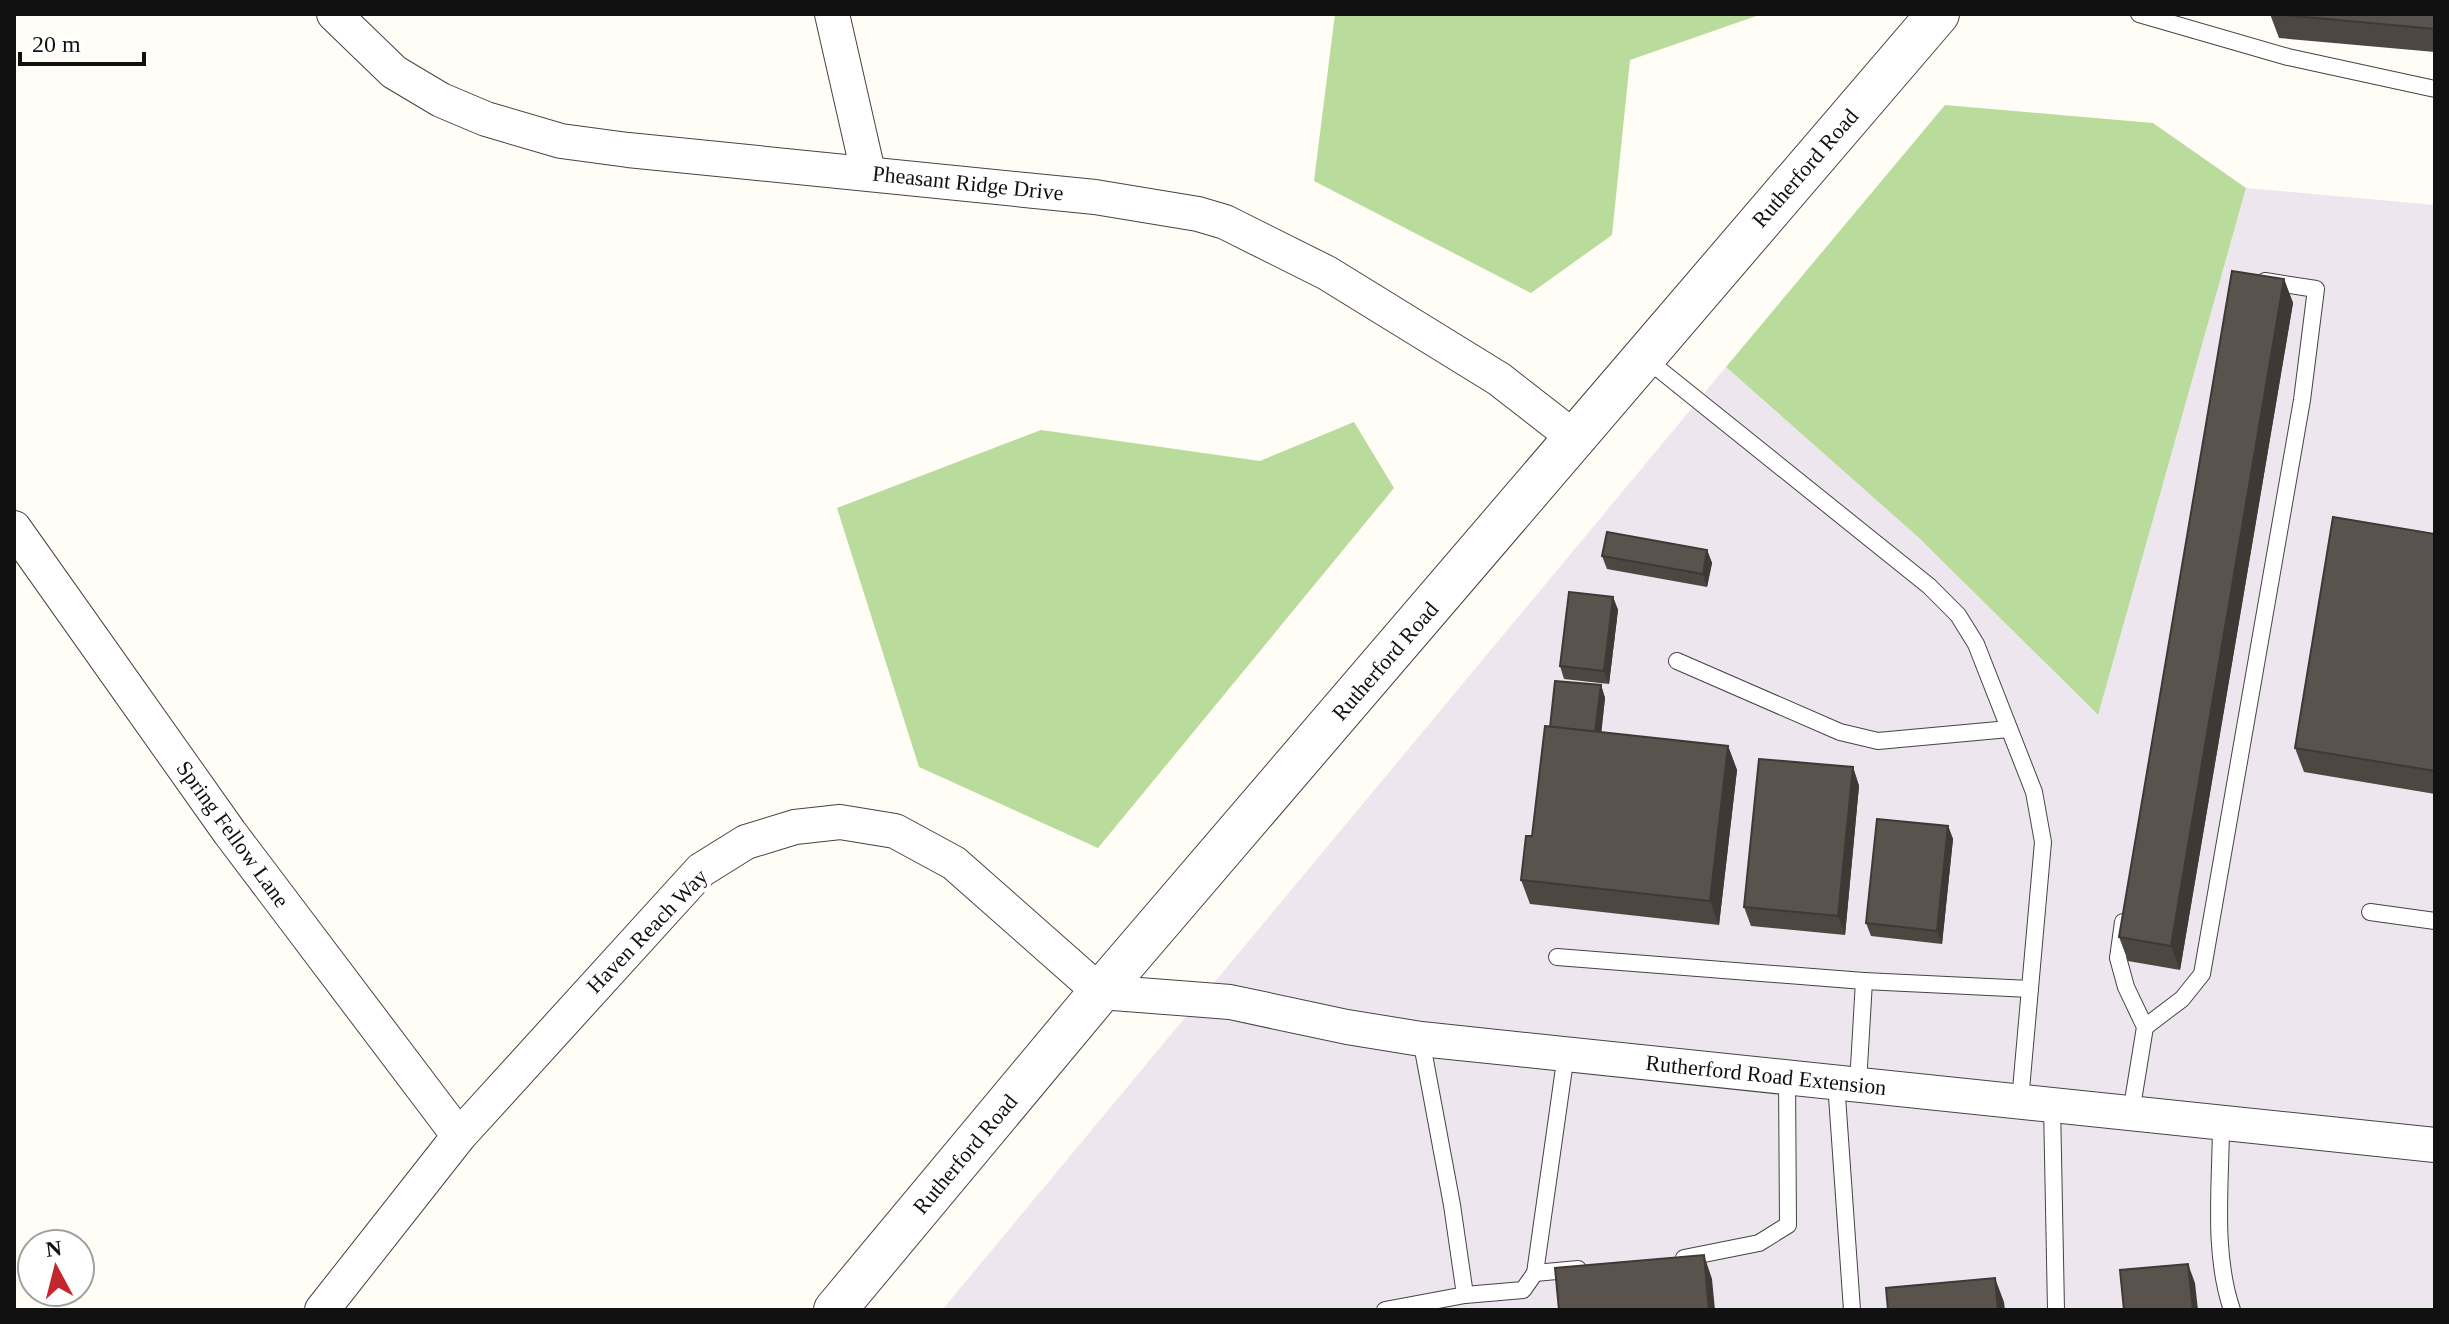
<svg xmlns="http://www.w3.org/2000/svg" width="2449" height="1324" font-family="'Times New Roman',serif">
  <rect width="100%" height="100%" fill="#fffdf5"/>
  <polygon fill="#eee6ef" points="2246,188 2435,205 2435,1310 942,1310 1726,367 1918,537 2097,715"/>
  <g fill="#b9dc9c">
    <polygon points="1335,14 1762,14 1630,60 1612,235 1531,293 1314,181"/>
    <polygon points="1945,105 2153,123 2246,188 2098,715 1918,537 1726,367"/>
    <polygon points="1354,422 1394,488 1098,848 919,767 837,508 1041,430 1260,461"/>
  </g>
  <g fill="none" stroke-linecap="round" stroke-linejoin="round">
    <defs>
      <g id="service">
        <polyline points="2139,14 2288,57 2435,89"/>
        <polyline points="1645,358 1929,586 1958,615 1976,644 2034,792 2043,842 2020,1101"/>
        <polyline points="1677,661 1840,732 1878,741 2009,729"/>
        <polyline points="2370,912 2435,921"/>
        <polyline points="2123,922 2118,958 2126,987 2145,1027 2131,1113"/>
        <polyline points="1557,957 1864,981 1858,1084"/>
        <polyline points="1864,981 2030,989"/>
        <polyline points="2145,1027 2182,999 2202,974 2302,400 2316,289 2265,281"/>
        <polyline points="1836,1082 1852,1310"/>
        <polyline points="2052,1104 2056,1310"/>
        <path d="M2221 1122C2221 1184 2212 1251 2232 1310"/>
        <polyline points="1684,1258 1759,1243 1788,1225 1787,1077"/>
        <polyline points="1535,1273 1578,1269"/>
        <polyline points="1465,1295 1523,1290 1535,1273 1566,1054"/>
        <polyline points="1385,1310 1465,1295 1452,1205 1421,1039"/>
      </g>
      <g id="minor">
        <polyline points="334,14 394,72 441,100 486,119 561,141 628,150 1095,197 1198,214 1225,222 1327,273 1499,379 1576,439"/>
        <polyline points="832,14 868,172"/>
        <polyline points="14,528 230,833 459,1136"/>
        <polyline points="322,1310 459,1136 701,870 746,842 795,827 840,822 895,831 954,863 1100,992 1230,1002 1347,1027 1421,1039 2435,1145"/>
      </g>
      <polyline id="tertiary" points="835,1310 1100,992 1938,14"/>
    </defs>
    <use href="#service" stroke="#444" stroke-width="18"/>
    <use href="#minor" stroke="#444" stroke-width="36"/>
    <use href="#tertiary" stroke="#444" stroke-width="44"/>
    <use href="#service" stroke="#fff" stroke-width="16"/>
    <use href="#minor" stroke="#fff" stroke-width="34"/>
    <use href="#tertiary" stroke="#fff" stroke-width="42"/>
  </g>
  <g fill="#4d4742">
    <polygon points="2270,14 2435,14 2435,52 2279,38"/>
    <polygon points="2284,279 2293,303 2180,970 2128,961 2119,937"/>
    <polygon points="2435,534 2435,794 2304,772 2295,748"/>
    <polygon points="1707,550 1712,563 1707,587 1607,569 1602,556"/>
    <polygon points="1613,597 1618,610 1609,684 1564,679 1560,666"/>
    <polygon points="1601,685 1605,698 1601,732 1728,746 1737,770 1719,925 1530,904 1521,880 1532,836 1550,727"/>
    <polygon points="1853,767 1859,786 1845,935 1751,926 1744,907"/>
    <polygon points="1948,826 1953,839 1942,944 1871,936 1866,923"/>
  </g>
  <g fill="#3f3936">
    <polygon points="2284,279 2293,303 2180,970 2171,946"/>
    <polygon points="1707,550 1712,563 1707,587 1703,574"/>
    <polygon points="1613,597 1618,610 1609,684 1604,671"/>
    <polygon points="1601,685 1605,698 1599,755 1594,742"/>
    <polygon points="1728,746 1737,770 1719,925 1710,901"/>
    <polygon points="1853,767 1859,786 1845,935 1838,916"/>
    <polygon points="1948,826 1953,839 1942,944 1937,931"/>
    <polygon points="1704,1255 1712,1279 1715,1310 1709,1310"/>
    <polygon points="2188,1264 2195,1283 2198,1310 2193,1310"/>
    <polygon points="1995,1278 2004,1302 2005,1310 1998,1310"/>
  </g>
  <g fill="#5a524d" stroke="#3f3936" stroke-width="2">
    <polygon points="2272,14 2435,14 2435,29"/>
    <polygon points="2232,271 2284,279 2171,946 2119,937"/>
    <polygon points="2333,517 2435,534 2435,771 2295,748"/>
    <polygon points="1607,532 1707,550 1703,574 1602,556"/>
    <polygon points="1569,592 1613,597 1604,671 1560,666"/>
    <polygon points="1555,681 1601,685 1595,732 1550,727"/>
    <polygon points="1545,726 1728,746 1710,901 1521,880 1526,836 1532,836"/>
    <polygon points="1759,759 1853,767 1838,916 1744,907"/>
    <polygon points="1877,819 1948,826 1937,931 1866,923"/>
    <polygon points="1704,1255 1709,1310 1559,1310 1555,1268"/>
    <polygon points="2188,1264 2193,1310 2124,1310 2120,1270"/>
    <polygon points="1995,1278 1998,1310 1888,1310 1886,1288"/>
  </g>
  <g text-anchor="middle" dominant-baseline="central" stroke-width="8" stroke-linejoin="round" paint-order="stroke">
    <g font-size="22" fill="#111" stroke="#fff">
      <text transform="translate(1805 168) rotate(-49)">Rutherford Road</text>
      <text transform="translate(968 183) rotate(6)">Pheasant Ridge Drive</text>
      <text transform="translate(1385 661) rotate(-49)">Rutherford Road</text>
      <text transform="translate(233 834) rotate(54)">Spring Fellow Lane</text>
      <text transform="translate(647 931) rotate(-46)">Haven Reach Way</text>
      <text transform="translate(1766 1075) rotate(6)">Rutherford Road Extension</text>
      <text transform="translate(965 1154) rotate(-50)">Rutherford Road</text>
    </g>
  </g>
  <rect width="2449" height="1324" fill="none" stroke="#111111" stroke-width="32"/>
  <g transform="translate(56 1268) rotate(353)"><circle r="38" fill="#ffffff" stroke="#a0a0a0" stroke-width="2"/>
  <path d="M0-6L14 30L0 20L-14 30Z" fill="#c4262e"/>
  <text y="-12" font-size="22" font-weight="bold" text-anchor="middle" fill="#111111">N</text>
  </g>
  <path d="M20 52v12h124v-12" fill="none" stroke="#111111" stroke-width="4"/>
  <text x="32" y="52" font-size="24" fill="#111111" stroke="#ffffff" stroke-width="6" paint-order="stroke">20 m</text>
</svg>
